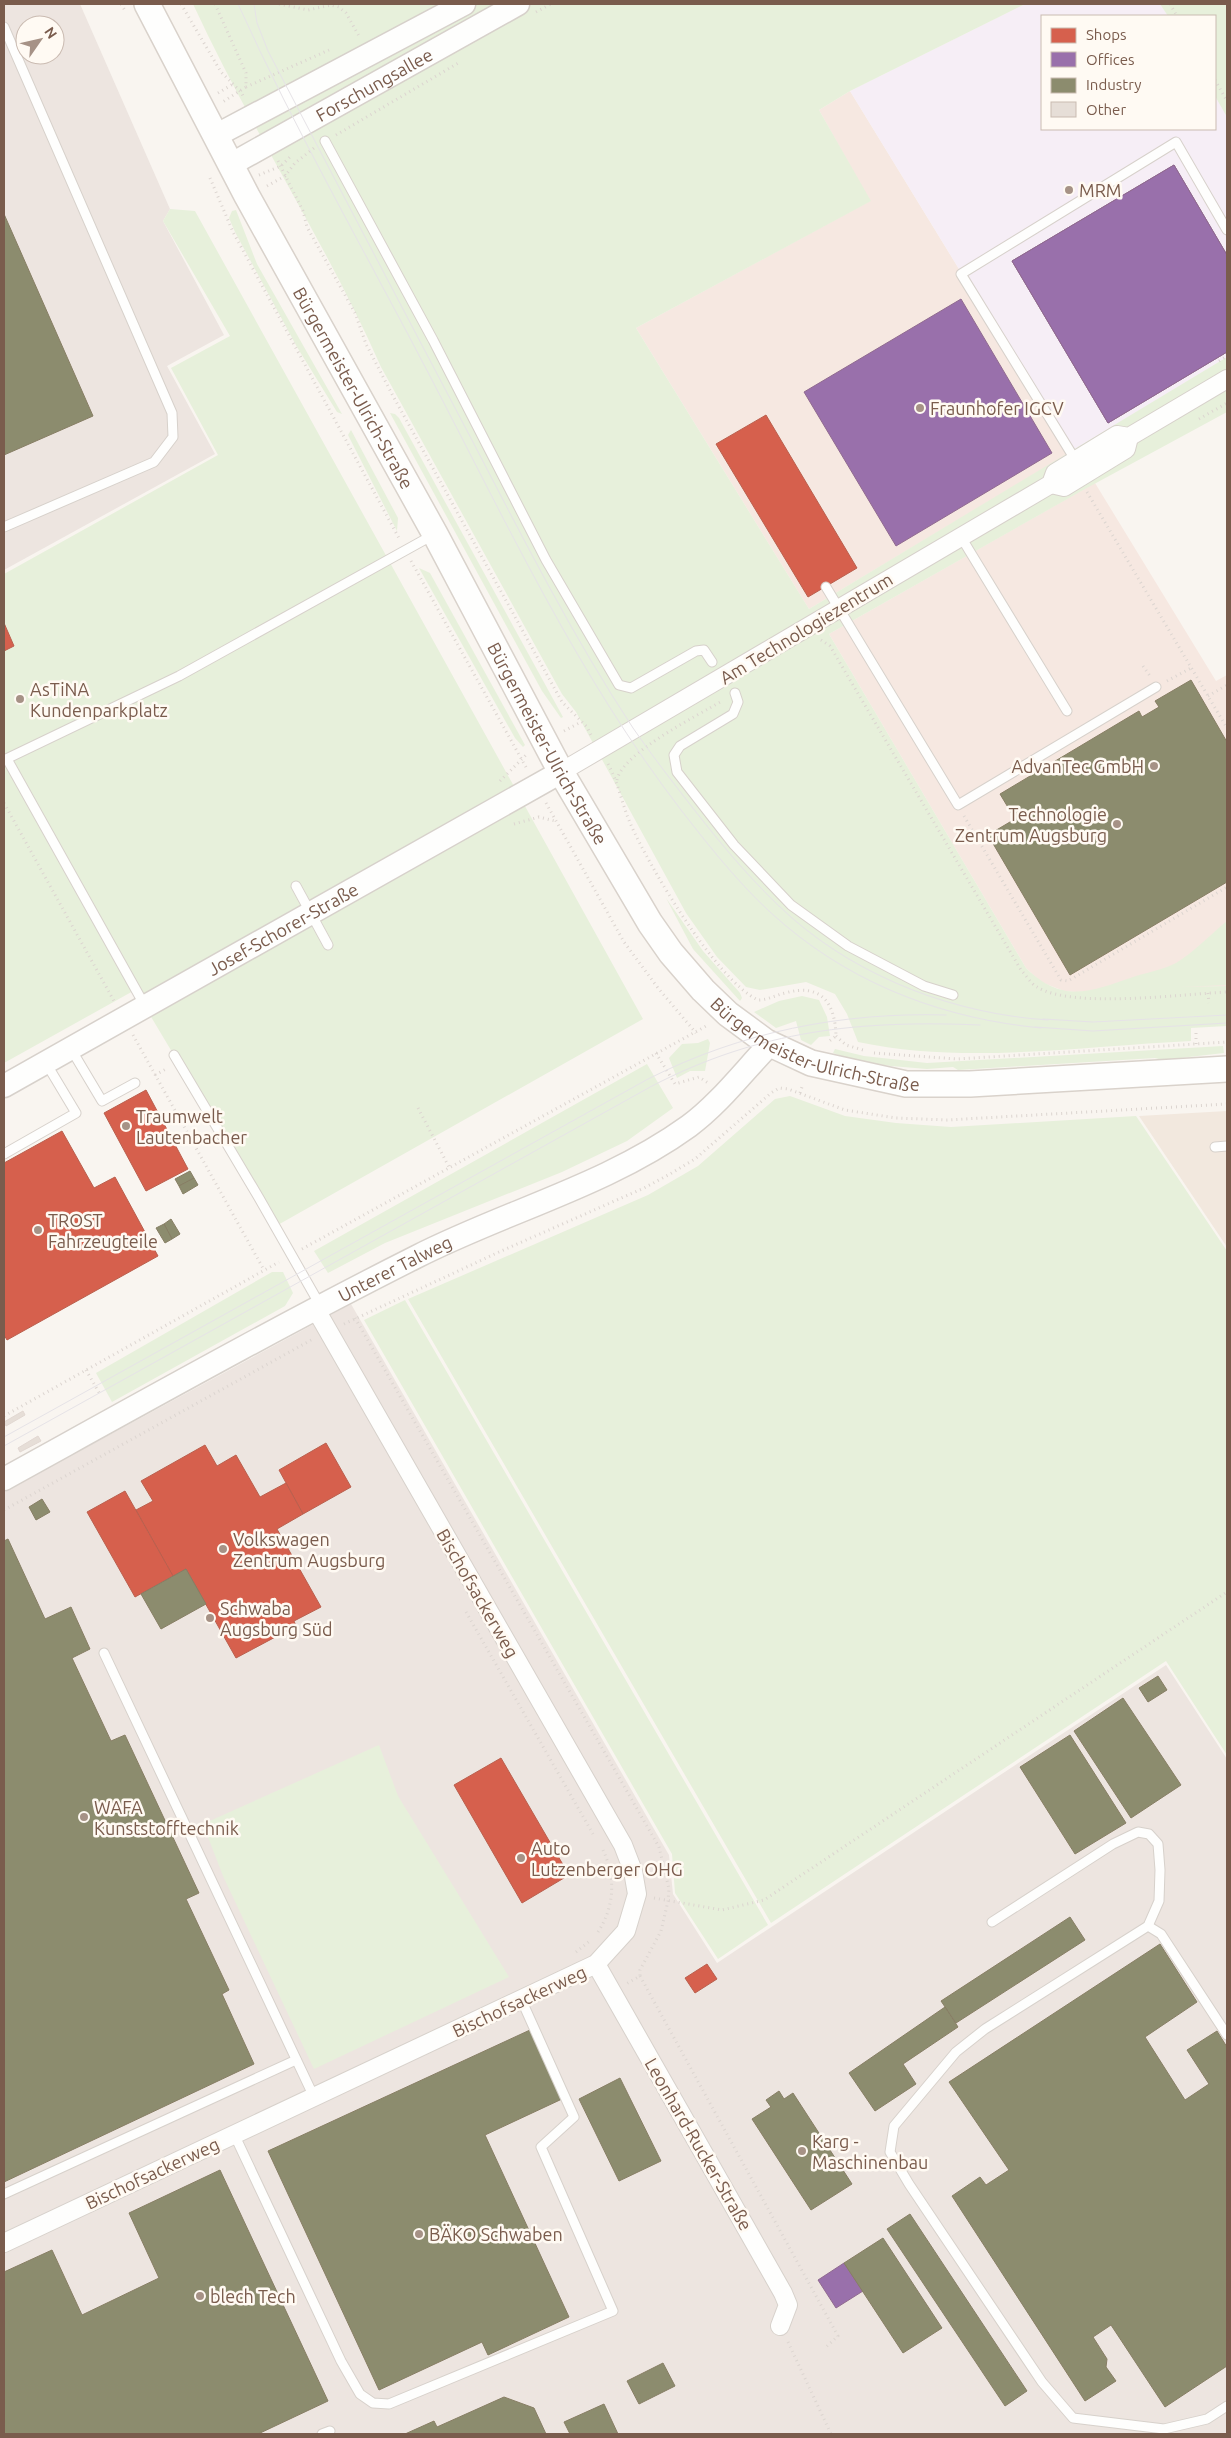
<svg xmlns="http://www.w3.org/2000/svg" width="1231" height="2438" font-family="Ubuntu,sans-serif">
  <rect width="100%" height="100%" fill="#f9f5f0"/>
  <polygon fill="#f2e8de" points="1227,1111 1227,1247 1139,1116"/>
  <g fill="#f6e8e1">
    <polygon points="850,91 1071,452 809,609 636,328 870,201 819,110"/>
    <polygon points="1095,483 1216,681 1227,675 1227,986 1076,992 1064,991 1041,982 1026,968 829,634"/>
  </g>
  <g fill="#ede5e0" fill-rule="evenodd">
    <path d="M4 4H80L170 209 163 221 224 335 167 366 215 454 4 570ZM25 25H55V55H25Z"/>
    <polygon points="351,1304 669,1855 673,1894 717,1963 1166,1665 1227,1759 1227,2434 4,2434 4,1492"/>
  </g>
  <polygon fill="#f6eef6" points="1025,4 1160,4 1168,16 1042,16 1042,129 1215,129 1215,96 1227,117 1227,357 1071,452 850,91"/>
  <g fill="#e7f0db">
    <path d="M193 4H1025L850 91 819 110 871 201 636 328 809 609 1227 357V412L1085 489 829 634 1026 968C1064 1005 1091 991 1136 976 1149 972 1165 969 1176 963 1193 953 1212 933 1227 921V985L1179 987 1227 986V1026L1191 1028V1041C1082 1046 966 1065 858 1042L847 1014 835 994 806 982 760 990 746 987 717 957 686 913 576 712 562 694 381 367C326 242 250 128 193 4Z"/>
    <polygon points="1160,4 1227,4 1227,117 1215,96 1215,16 1168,16"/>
    <polygon points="170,209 195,211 643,1019 276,1226 135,990 4,1063 4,574 218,455 171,368 230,336 163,221"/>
    <polygon points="236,210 257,264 342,414 337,412 297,347 235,232 229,218 232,211"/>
    <polygon points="390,413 395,414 399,418 563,717 561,718 542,691"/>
    <polygon points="351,430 398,518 397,531 348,435"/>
    <polygon points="419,568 430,573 525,745 523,747 515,738"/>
    <polygon points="666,898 703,951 740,993 742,998 740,1001 693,949"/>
    <polygon points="802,996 819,1000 827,1017 830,1036 819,1037 811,1045 801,1040 796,1021 776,1028 754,1012 779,1001"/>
    <polygon points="708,1039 710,1043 705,1071 690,1071 677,1078 669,1058 682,1044 698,1043"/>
    <polygon points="1223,1046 1224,1053 1162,1060 1155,1058 958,1070 953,1067 927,1069 891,1066 857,1061 833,1053 835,1049 864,1056 927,1063"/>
    <polygon points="647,1064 673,1108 627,1141 562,1172 385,1243 328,1273 314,1251"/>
    <polygon points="790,1096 845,1116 896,1123 951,1127 1136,1116 1227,1251 1227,1755 1166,1661 771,1923 408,1299 648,1195 698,1166 775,1099"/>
    <polygon points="272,1272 283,1272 293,1293 285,1306 112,1402 96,1373"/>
    <polygon points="405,1300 768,1925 718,1959 675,1893 672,1854 364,1320"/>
    <polygon points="379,1745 398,1796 509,1977 314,2069 223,1876 203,1824"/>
  </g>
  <g fill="#d6604d" stroke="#ba5f4d">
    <polygon points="766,415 857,568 808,597 716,444"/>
    <polygon points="4,623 14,646 4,651"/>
    <polygon points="146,1090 188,1169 146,1191 104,1113"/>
    <polygon points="62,1131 94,1188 115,1177 158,1256 7,1340 4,1335 4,1163"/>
    <polygon points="326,1443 351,1487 303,1514 279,1470"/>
    <polygon points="205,1445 217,1466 236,1455 260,1497 286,1483 303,1514 277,1529 321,1607 294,1621 296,1626 236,1658 186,1569 173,1576 136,1510 153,1501 141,1481"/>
    <polygon points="125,1491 173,1576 135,1597 87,1512"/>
    <polygon points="501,1758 569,1875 522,1903 454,1785"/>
    <polygon points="707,1964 717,1979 695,1993 685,1978"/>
  </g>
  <g fill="#9970ab" stroke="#906a8f" fill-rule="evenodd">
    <path d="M1174 165 1227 255V352L1108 423 1012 261ZM1153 218 1169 246 1149 258 1132 231ZM1080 246 1103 284 1075 301 1052 263ZM1145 302 1171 345 1139 364 1113 321Z"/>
    <polygon points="1174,165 1227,255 1227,352 1108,423 1012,261"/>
    <polygon points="961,299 1052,453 896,546 804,392"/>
    <polygon points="844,2263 863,2291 836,2308 818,2280"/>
  </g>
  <g fill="#8c8c6e" stroke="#877e64">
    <polygon points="4,214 93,416 4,455"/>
    <polygon points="1191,680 1227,742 1227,882 1070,975 988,835 1015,819 1000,794 1139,711 1142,717 1159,707 1155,701"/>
    <polygon points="190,1171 194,1178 179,1186 175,1179"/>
    <polygon points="194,1178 198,1185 183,1194 179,1186"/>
    <polygon points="171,1219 180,1234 172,1239 164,1224"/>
    <polygon points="164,1224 172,1239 165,1243 156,1228"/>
    <polygon points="42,1499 50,1512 36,1520 29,1507"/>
    <polygon points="8,1539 45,1619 71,1607 90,1649 72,1658 111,1741 125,1735 199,1893 186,1899 229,1990 222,1994 254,2064 4,2182 4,1541"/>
    <polygon points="186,1569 206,1604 161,1629 141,1594"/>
    <polygon points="1158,1676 1167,1690 1148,1702 1139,1688"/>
    <polygon points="1123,1698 1181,1785 1131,1818 1074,1731"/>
    <polygon points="1070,1735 1126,1823 1075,1854 1020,1767"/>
    <polygon points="1070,1917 1085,1940 956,2023 941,2001"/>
    <polygon points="1160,1944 1197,2002 1145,2037 1185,2100 1209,2084 1187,2050 1217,2031 1227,2047 1227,2366 1165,2407 1111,2325 1093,2337 1107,2359 1106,2367 1116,2381 1085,2401 952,2196 980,2177 986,2185 1009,2170 949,2082"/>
    <polygon points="945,2007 958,2027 903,2064 916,2084 875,2111 849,2073"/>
    <polygon points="530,2030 562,2099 485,2135 569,2317 488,2355 482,2342 379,2390 268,2151"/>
    <polygon points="620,2078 661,2161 619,2181 579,2099"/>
    <polygon points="779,2091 784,2099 793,2093 852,2184 811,2210 752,2119 771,2107 766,2100"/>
    <polygon points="220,2170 328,2401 258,2434 4,2434 4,2272 52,2250 82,2315 159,2278 129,2213"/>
    <polygon points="910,2214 1027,2391 1005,2406 887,2229"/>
    <polygon points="883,2238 942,2328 903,2353 844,2263"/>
    <polygon points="663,2363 675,2386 639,2404 627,2381"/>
    <polygon points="504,2397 534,2408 546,2434 405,2434 434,2421 437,2427"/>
    <polygon points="604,2404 618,2434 570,2434 564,2422"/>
  </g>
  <g fill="#e6ded7" stroke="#e2d8d2">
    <polygon points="23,1411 25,1415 6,1426 4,1422"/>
    <polygon points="38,1436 41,1441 20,1452 18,1448"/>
  </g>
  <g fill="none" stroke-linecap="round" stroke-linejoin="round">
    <defs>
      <g id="service">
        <polyline points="4,27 172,413 173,437 154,462 4,527"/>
        <polyline points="325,141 433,340 546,560 619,685 631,688 696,651 704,650 712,662"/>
        <polyline points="1076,461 961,274 1176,142 1227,230"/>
        <polyline points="961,537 1067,711"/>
        <polyline points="826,587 958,805 1156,687"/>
        <polyline points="735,693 738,702 733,714 680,746 674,755 677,772 734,845 791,905 848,946 924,986 953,995"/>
        <polyline points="7,759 145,1006"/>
        <polyline points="4,760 179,676 433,535"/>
        <polyline points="296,886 328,945"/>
        <polyline points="71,1049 102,1101 135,1083"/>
        <polyline points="174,1055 259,1198 320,1305"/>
        <polyline points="1215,1147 1227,1146"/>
        <polyline points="4,1154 76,1113 46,1063"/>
        <polyline points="104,1653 314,2097"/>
        <polyline points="992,1922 1113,1844 1138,1832 1149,1834 1158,1844 1160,1870 1159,1901 1148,1926 985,2029 956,2052 894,2126 890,2152 909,2184 1042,2382 1073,2418 1164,2429 1207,2419 1227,2406"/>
        <polyline points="1148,1926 1161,1934 1227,2035"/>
        <polyline points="234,2134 341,2361 360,2394 373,2403 389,2404 613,2311 541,2147 574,2117 521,1999"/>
        <polyline points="4,2194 296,2060"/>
        <polyline points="322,2434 330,2431"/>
      </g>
      <g id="minor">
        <polyline points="1051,484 1064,487 1126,449 1129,437"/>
        <polyline points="561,772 1051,484 1055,473 1117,435 1129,437 1227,379"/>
        <polyline points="596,1964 783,2293 788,2305 780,2326"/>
        <polyline points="4,2243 596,1964 626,1931 637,1894 633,1871 623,1845 315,1308"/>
      </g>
      <g id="tertiary">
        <polyline points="215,136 464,4"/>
        <path id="s1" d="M230 165 518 4"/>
        <path id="s2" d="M4 1086 561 772"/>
        <path id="s3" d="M4 1479C140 1404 277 1327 416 1257 506 1211 606 1186 689 1126 719 1104 744 1071 770 1044"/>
      </g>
      <g id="secondary">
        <path id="s4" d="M147 4 247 196 435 534 561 772 650 923 671 953 703 990 728 1014 766 1042 811 1063 906 1084H970L1227 1069"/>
      </g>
    </defs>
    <use href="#service" stroke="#d7d1cb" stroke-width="11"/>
    <use href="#minor" stroke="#d7d1cb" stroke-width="20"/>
    <use href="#tertiary" stroke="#d7d1cb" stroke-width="25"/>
    <use href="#secondary" stroke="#d9d2cb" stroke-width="28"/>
    <g stroke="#dcd5d0" stroke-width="3" stroke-dasharray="1 4" stroke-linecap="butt">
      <polyline points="121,4 126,12"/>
      <polyline points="181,4 221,72 241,92 244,98"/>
      <polyline points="215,4 246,73 246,87 221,103"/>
      <polyline points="279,4 308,10 331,5 339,7 346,13 359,36"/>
      <polyline points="1170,4 1177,16"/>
      <polyline points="536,12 551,4"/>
      <polyline points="1215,80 1227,101"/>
      <polyline points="246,87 329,50"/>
      <polyline points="218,93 233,84"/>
      <polyline points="336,135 460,62"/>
      <polyline points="278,161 303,211 307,227 355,313 366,344 393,396 562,702 587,727 591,735"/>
      <polyline points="259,175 281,166 290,157"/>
      <polyline points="210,178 233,232 400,540"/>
      <polyline points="267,186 285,176 295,163 314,148"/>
      <polyline points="1219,361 1227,356"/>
      <polyline points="1199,419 1227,403"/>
      <polyline points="1087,492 1227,728"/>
      <polyline points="411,561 527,769"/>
      <path d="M821 640 830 646 1021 970C1026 975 1031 984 1037 987 1072 1009 1183 994 1227 992"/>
      <polyline points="1143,666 1150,676"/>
      <polyline points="1167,681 1191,668"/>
      <polyline points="1208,696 1227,685"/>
      <polyline points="564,731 581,722"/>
      <path d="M608 764C619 784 622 805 631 825 650 868 717 981 758 1000 768 1000 776 995 785 993 821 983 835 1002 836 1036L827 1043"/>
      <path d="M617 780C622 753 697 716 722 701"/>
      <polyline points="500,781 527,754"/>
      <polyline points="4,803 114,1001"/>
      <polyline points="546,803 624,942 658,988 696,1033"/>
      <polyline points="964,816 1061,980 1068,981 1227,887"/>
      <polyline points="514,824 539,817 555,821"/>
      <polyline points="1208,993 1209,1003"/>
      <polyline points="133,1035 264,1270"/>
      <polyline points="836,1036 846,1045 863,1050"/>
      <polyline points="1196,1044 1196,1033 1198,1033"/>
      <polyline points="656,1053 675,1084 699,1077 708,1083"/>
      <polyline points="874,1053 957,1059 1227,1042"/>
      <polyline points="155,1075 168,1068"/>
      <polyline points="800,1093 803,1084"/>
      <polyline points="418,1108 449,1167"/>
      <polyline points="302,1249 708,1025"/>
      <polyline points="355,1318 659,1847 669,1889 668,1901 661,1931 640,1970 640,1976 626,1984"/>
      <polyline points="344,1324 499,1252 644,1188 670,1174 695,1159 771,1093 779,1088 788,1089 845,1110 896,1118 947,1120 1227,1104"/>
      <polyline points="86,1370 101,1396"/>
      <polyline points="4,1416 279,1262"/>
      <polyline points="4,1510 313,1339"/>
      <polyline points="466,1612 593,1834"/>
      <polyline points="654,1898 722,1910 764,1900 1227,1592"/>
      <path d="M598 1932C615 1906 616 1876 602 1848"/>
      <polyline points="576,1952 591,1940"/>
      <polyline points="640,1976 838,2336 825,2348"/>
      <polyline points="788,2342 831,2434"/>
    </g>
    <use href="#service" stroke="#fefefd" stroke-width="9"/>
    <use href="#minor" stroke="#fefefd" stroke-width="18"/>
    <use href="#tertiary" stroke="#fefefd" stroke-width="22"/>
    <use href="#secondary" stroke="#fefefd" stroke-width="25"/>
    <g stroke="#e6e3e7" stroke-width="1">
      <path d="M238 4C296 132 367 255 432 380 509 528 579 677 681 810 713 851 746 893 786 926 859 987 947 1019 1041 1028"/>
      <path d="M254 4 257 23 268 51C336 182 405 313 474 444 524 540 573 637 633 728 653 757 674 784 696 812 725 849 756 886 792 918 862 979 956 1014 1048 1020"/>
      <polyline points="1043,1019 1093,1022 1227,1015"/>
      <polyline points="1035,1027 1093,1031 1227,1023"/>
      <path d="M4 1437 648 1079C741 1032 841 1012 946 1015"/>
      <path d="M4 1446 652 1086C760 1030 860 1020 980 1025"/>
    </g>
  </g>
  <g fill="#a69286" stroke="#fffaf3" stroke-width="2">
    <circle cx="1069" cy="190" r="5"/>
    <circle cx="920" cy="408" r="5"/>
    <circle cx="20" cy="699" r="5"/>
    <circle cx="1154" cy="766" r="5"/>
    <circle cx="1117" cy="824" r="5"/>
    <circle cx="126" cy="1126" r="5"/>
    <circle cx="38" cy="1230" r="5"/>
    <circle cx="223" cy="1549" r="5"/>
    <circle cx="210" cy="1618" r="5"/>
    <circle cx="84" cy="1817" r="5"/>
    <circle cx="521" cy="1858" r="5"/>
    <circle cx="802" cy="2151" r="5"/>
    <circle cx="419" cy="2234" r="5"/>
    <circle cx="200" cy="2296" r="5"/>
  </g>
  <g text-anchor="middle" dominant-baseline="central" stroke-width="5" stroke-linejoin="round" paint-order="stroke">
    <g font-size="18" fill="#7a5c4d" stroke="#fffaf3">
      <text stroke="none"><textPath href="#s1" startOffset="165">Forschungsallee</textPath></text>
      <text stroke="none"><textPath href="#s4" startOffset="436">Bürgermeister-Ulrich-Straße</textPath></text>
      <text transform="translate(806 628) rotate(-31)">Am Technologiezentrum</text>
      <text stroke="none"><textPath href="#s4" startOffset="841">Bürgermeister-Ulrich-Straße</textPath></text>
      <text stroke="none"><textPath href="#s2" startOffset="320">Josef-Schorer-Straße</textPath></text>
      <text stroke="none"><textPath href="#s4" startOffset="1262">Bürgermeister-Ulrich-Straße</textPath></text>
      <text stroke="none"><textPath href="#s3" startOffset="444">Unterer Talweg</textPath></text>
      <text transform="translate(478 1593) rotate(60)">Bischofsackerweg</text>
      <text transform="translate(519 2001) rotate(-25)">Bischofsackerweg</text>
      <text transform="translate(699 2144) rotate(60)">Leonhard-Rucker-Straße</text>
      <text transform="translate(152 2173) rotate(-25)">Bischofsackerweg</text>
    </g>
    <g font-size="18" fill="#7a5c4d" stroke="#fffaf3" text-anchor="start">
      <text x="1079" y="190">MRM</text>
      <text x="930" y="408">Fraunhofer IGCV</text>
      <text x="30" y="689">AsTiNA<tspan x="30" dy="21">Kundenparkplatz</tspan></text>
      <text x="1144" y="766" text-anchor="end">AdvanTec GmbH</text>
      <text x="1107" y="814" text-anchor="end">Technologie<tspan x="1107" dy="21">Zentrum Augsburg</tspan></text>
      <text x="136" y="1116">Traumwelt<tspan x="136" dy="21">Lautenbacher</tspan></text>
      <text x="48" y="1220">TROST<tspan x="48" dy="21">Fahrzeugteile</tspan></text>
      <text x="233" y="1539">Volkswagen<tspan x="233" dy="21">Zentrum Augsburg</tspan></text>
      <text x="220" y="1608">Schwaba<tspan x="220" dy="21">Augsburg Süd</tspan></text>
      <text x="94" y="1807">WAFA<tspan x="94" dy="21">Kunststofftechnik</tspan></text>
      <text x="531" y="1848">Auto<tspan x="531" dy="21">Lutzenberger OHG</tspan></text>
      <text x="812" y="2141">Karg -<tspan x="812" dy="21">Maschinenbau</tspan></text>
      <text x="429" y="2234">BÄKO Schwaben</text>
      <text x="210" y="2296">blech Tech</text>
    </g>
  </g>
  <rect width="1231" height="2438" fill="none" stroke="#7a5c4d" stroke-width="10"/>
  <rect x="1041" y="15" width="175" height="115" fill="#fffaf3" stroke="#cabbb1"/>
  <rect x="1051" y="28" width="25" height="15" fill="#d6604d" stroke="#cabbb1"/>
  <text x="1086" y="40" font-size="15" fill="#7a5c4d">Shops</text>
  <rect x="1051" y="52" width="25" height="15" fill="#9970ab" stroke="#cabbb1"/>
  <text x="1086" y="65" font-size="15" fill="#7a5c4d">Offices</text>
  <rect x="1051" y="78" width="25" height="15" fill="#8c8c6e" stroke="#cabbb1"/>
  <text x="1086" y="90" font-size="15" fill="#7a5c4d">Industry</text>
  <rect x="1051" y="102" width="25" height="15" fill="#e6ded7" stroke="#cabbb1"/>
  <text x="1086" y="115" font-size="15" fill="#7a5c4d">Other</text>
  <g transform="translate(40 40) rotate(56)"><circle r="24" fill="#fffaf3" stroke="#cabbb1"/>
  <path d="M0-4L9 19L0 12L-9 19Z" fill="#a69286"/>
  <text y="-8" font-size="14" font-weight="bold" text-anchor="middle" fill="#7a5c4d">N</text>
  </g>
</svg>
